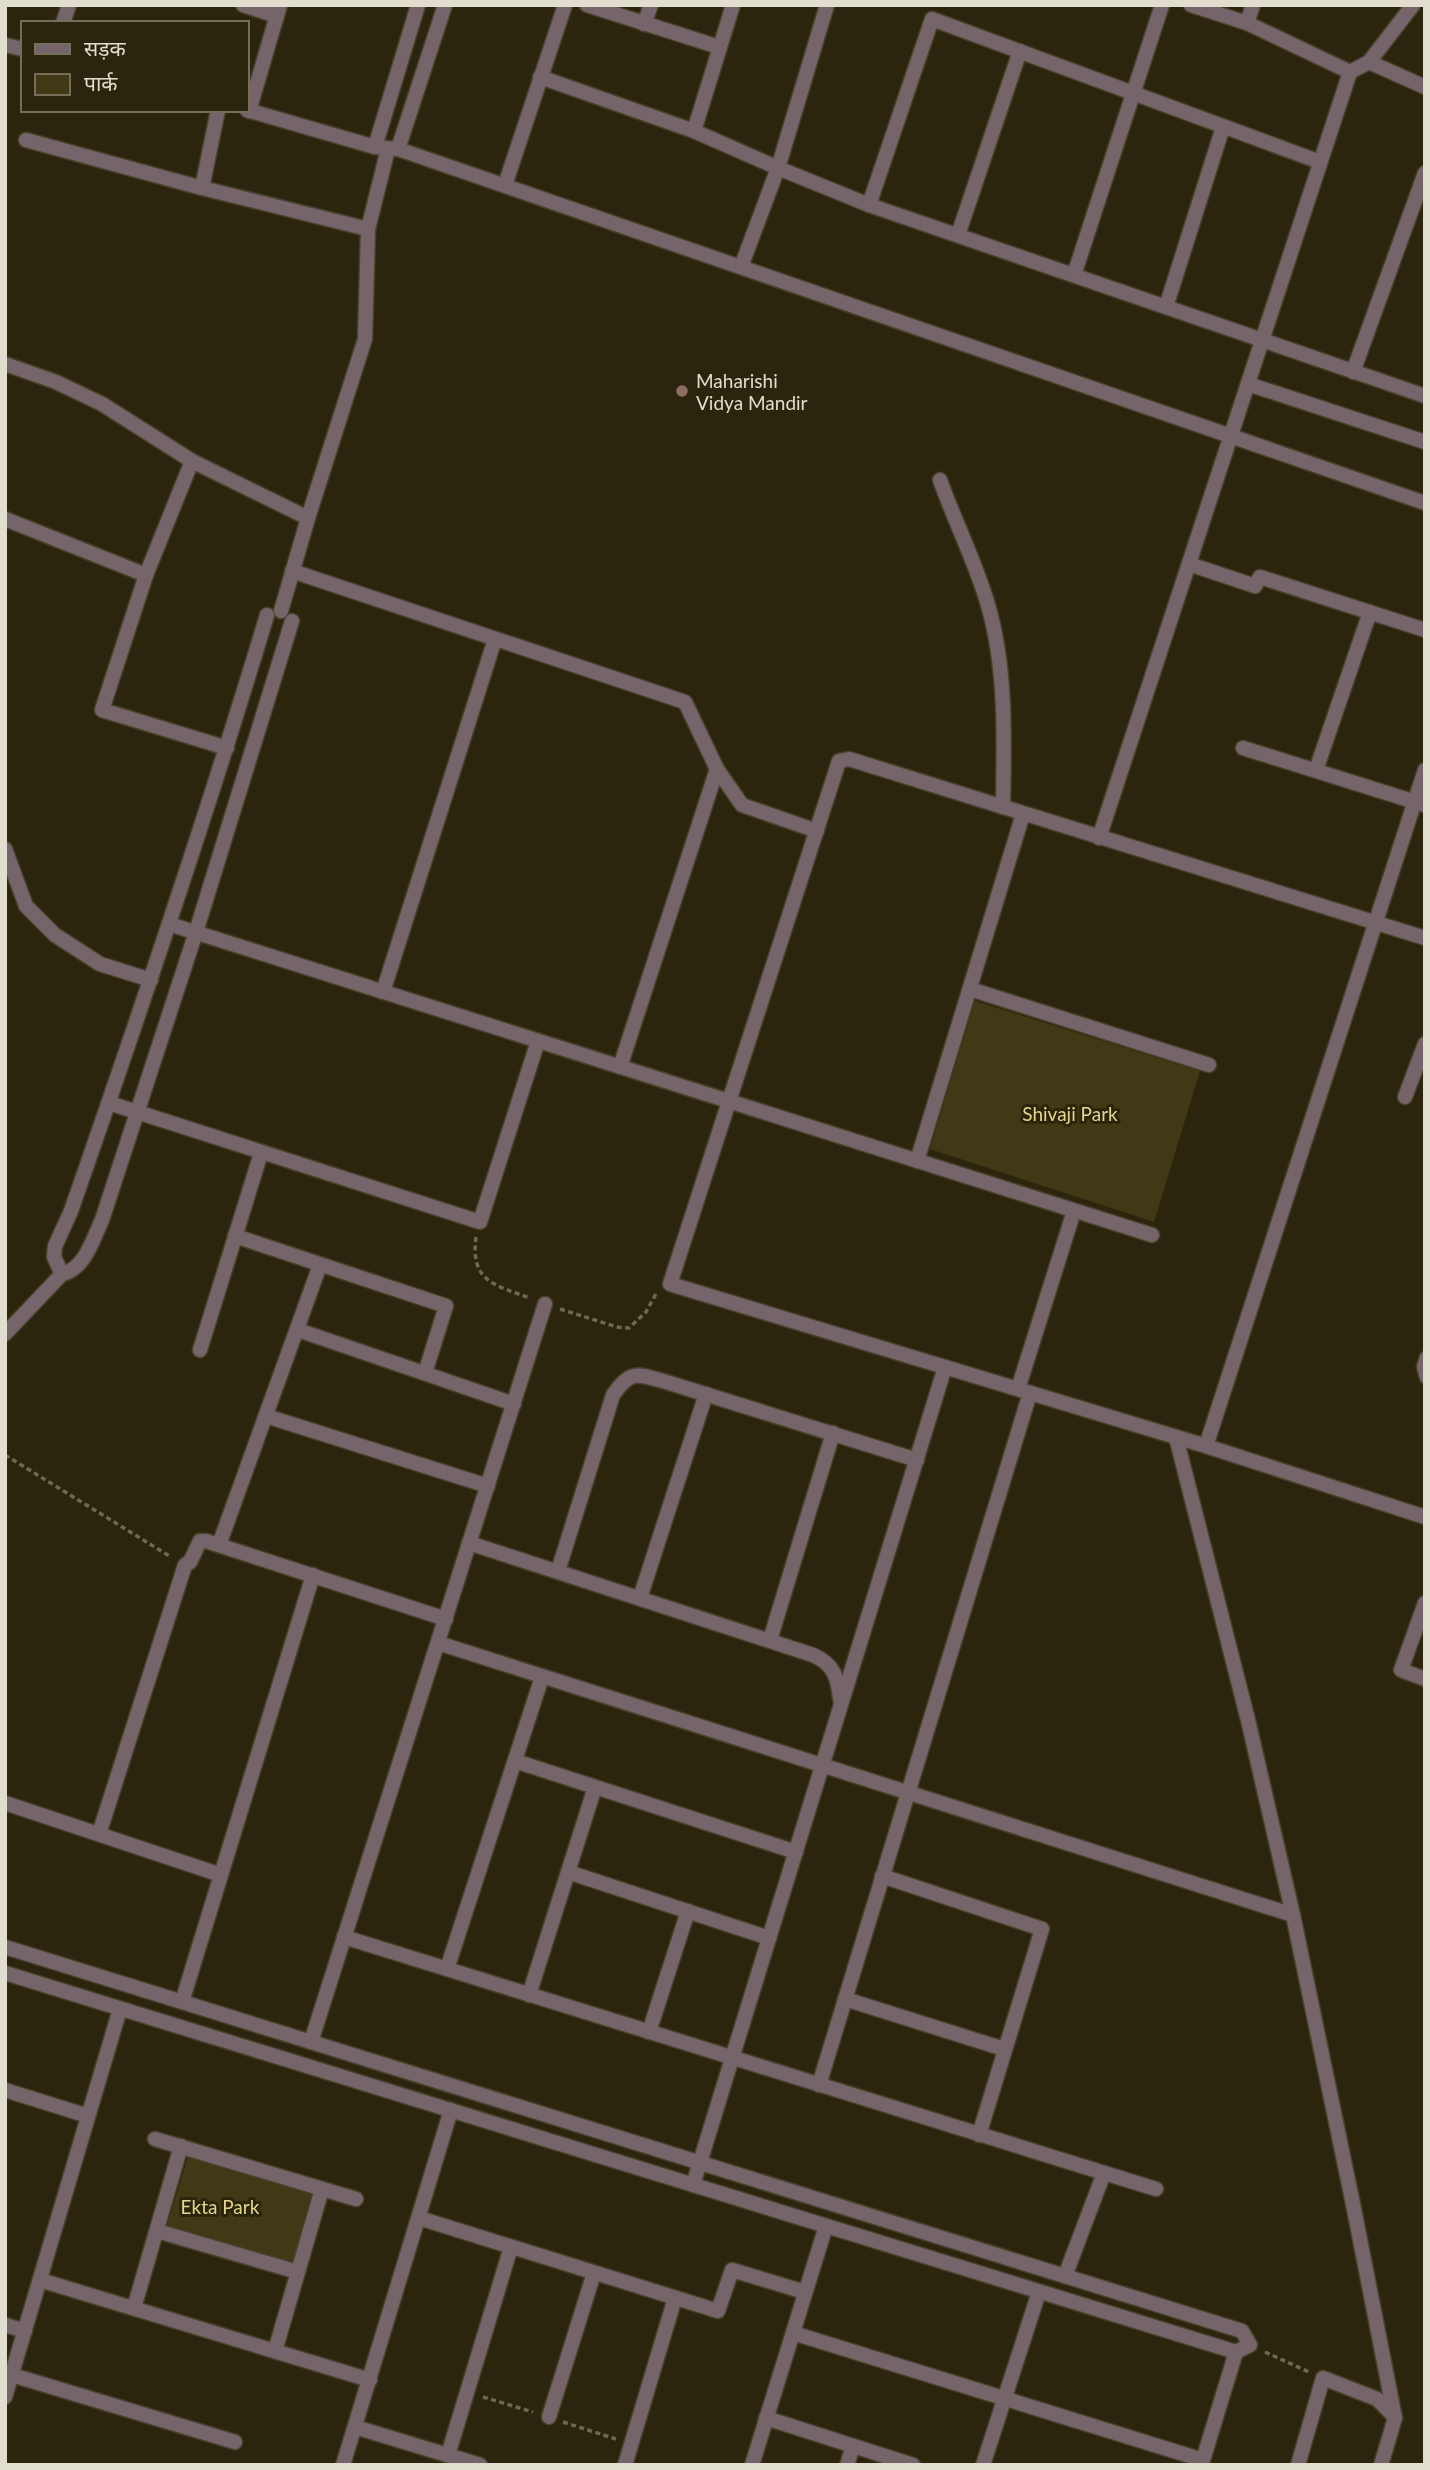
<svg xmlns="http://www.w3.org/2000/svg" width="1430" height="2470" font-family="Lato,'Noto Sans Devanagari',sans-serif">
  <rect width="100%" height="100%" fill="#2b250d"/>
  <g fill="#413915">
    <polygon points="975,1001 1200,1071 1154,1222 930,1149"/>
    <polygon points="188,2157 314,2195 292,2267 166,2229"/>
  </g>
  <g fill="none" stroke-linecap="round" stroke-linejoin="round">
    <defs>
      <polyline id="service" points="1425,1357 1422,1367 1425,1378"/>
      <g id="minor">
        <polyline points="243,5 277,16"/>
        <polyline points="587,5 719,47"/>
        <polyline points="827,5 778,168 869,205 1425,396"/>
        <polyline points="1191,5 1247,23 1350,72 1369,62 1425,87"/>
        <polyline points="63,23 69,5"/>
        <polyline points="1247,23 1253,5"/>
        <polyline points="644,24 651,5"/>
        <polyline points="5,45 23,49"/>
        <polyline points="1369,62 1413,5"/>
        <polyline points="540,77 694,131 778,168 741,267"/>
        <polyline points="247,110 375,147 398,149 1425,503"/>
        <polyline points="249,111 280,5"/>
        <polyline points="694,131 733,5"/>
        <polyline points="26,140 202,188 368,229"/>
        <polyline points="505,185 565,5"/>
        <polyline points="202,188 218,110"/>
        <polyline points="869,205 932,19 1320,162"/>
        <polyline points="958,235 1020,51"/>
        <polyline points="1074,275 1162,5"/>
        <polyline points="1166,307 1223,127"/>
        <polyline points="5,364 56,382 102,404 192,461 308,518"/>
        <polyline points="1353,372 1425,173"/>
        <polyline points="1248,384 1425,442"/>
        <polyline points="192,461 146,575 102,710 227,748"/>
        <path d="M940 480C955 522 976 563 988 605 1007 671 1004 740 1003 807"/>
        <polyline points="5,519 146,575"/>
        <polyline points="1189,564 1255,586 1260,577 1425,630"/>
        <polyline points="292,571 685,702 717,769 742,805 817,831"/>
        <polyline points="281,611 308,518 365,339 368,229 388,149"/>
        <polyline points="1243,748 1425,805"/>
        <polyline points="1316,770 1370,612"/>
        <polyline points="1099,838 1350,72"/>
        <polyline points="5,849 26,906 55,935 100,964 151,980"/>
        <polyline points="169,924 1152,1235"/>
        <polyline points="1425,938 849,759 839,761 670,1284 1206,1446 1425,1517"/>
        <polyline points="970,989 1209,1065"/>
        <polyline points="383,992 495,639"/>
        <polyline points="620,1067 717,769"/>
        <polyline points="1405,1097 1425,1044"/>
        <polyline points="109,1103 480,1222 538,1041"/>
        <polyline points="917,1161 1023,814"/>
        <polyline points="235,1236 446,1306 425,1373"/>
        <polyline points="298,1330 514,1404"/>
        <polyline points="5,1334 62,1274"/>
        <polyline points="200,1350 261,1153"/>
        <polyline points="1018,1389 1074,1211"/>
        <polyline points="266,1416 488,1486"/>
        <polyline points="1176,1437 1248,1720 1293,1915 1354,2209 1395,2418 1381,2465"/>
        <polyline points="1206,1446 1425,770"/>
        <path d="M469 1543 813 1655C834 1664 838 1678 840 1699"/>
        <polyline points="219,1545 320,1265"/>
        <path d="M558 1571 613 1395C630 1371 636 1373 663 1381L917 1460"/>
        <polyline points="640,1598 706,1394"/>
        <polyline points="1425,1603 1401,1670 1425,1679"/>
        <polyline points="770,1640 833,1433"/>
        <polyline points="438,1643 1293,1915"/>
        <polyline points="515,1761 796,1852"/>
        <polyline points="5,1803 221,1875"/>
        <polyline points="99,1834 185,1565 190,1562 200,1541 206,1541 446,1619"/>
        <polyline points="568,1872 769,1938"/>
        <polyline points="882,1876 1042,1929 979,2135"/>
        <polyline points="344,1937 1156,2189"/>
        <polyline points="5,1947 1242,2331 1250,2345 1236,2352 5,1973"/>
        <polyline points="447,1969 542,1677"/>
        <polyline points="529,1995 595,1787"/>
        <polyline points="845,1999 1004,2049"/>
        <polyline points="182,2002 313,1575"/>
        <polyline points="649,2032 688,1911"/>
        <polyline points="311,2042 545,1304"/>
        <polyline points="819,2085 1030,1393"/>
        <polyline points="5,2090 88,2116"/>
        <polyline points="155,2139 356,2199"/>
        <polyline points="693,2185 945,1367"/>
        <polyline points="419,2218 718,2311 732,2270 805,2292"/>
        <polyline points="157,2231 298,2272"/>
        <polyline points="1065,2276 1104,2173"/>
        <polyline points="40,2280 370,2380"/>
        <polyline points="134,2308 181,2146"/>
        <polyline points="5,2325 25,2331"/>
        <polyline points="793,2333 1203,2460 1236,2352"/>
        <polyline points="275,2351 322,2189"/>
        <polyline points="12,2375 235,2442"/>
        <polyline points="5,2397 120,2009"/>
        <polyline points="549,2417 594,2273"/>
        <polyline points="766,2418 913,2465"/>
        <polyline points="355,2427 480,2465"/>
        <polyline points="448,2455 511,2247"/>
        <polyline points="343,2465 451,2110"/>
        <polyline points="625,2465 675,2298"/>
        <polyline points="752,2465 826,2226"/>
        <polyline points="847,2465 853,2446"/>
        <polyline points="983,2465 1039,2292"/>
        <polyline points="1298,2465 1323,2378 1377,2399 1395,2417"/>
      </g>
      <g id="tertiary">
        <polyline points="375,147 418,5"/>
        <polyline points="398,149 445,5"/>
        <path d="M267 615C207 815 140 1013 71 1211L55 1246 54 1257 62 1274C85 1269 93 1239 102 1220L196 932 292 621"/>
      </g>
    </defs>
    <use href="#service" stroke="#48422c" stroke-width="13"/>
    <use href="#minor" stroke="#48422c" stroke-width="17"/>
    <use href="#tertiary" stroke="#48422c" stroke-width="17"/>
    <g stroke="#6e6955" stroke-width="3.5" stroke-dasharray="5 3.5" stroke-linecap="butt">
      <path d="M476 1237C470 1282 495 1285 530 1298"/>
      <polyline points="560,1309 617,1327 629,1328 646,1312 657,1292"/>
      <polyline points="5,1455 171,1557"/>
      <polyline points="1265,2352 1309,2372"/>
      <polyline points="483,2397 533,2412"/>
      <polyline points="563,2422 616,2439"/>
    </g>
    <use href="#service" stroke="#76646b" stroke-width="10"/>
    <use href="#minor" stroke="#76646b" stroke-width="14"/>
    <use href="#tertiary" stroke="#76646b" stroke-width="14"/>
  </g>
  <circle fill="#8d6e63" stroke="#2b250d" stroke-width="2.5" cx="682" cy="391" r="7"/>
  <g text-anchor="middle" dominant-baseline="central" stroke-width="6" stroke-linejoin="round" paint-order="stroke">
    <g font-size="19" fill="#e1ddcf" stroke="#2b250d" text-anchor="start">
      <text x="696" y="380">Maharishi<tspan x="696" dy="22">Vidya Mandir</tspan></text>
    </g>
    <g font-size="19" fill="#e4d492" stroke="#2b250d">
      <text x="1070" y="1113">Shivaji Park</text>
      <text x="220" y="2206">Ekta Park</text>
    </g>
  </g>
  <rect width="1430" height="2470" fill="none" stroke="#e1ddcf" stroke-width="14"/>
  <rect x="21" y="21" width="228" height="91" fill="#2b250d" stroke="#746f5b" stroke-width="2"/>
  <rect x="35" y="44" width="35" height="10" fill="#76646b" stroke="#746f5b" stroke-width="2"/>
  <text x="84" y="56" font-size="21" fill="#e1ddcf">सड़क</text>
  <rect x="35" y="74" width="35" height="21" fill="#413915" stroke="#746f5b" stroke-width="2"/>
  <text x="84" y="91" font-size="21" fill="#e1ddcf">पार्क</text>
</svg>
